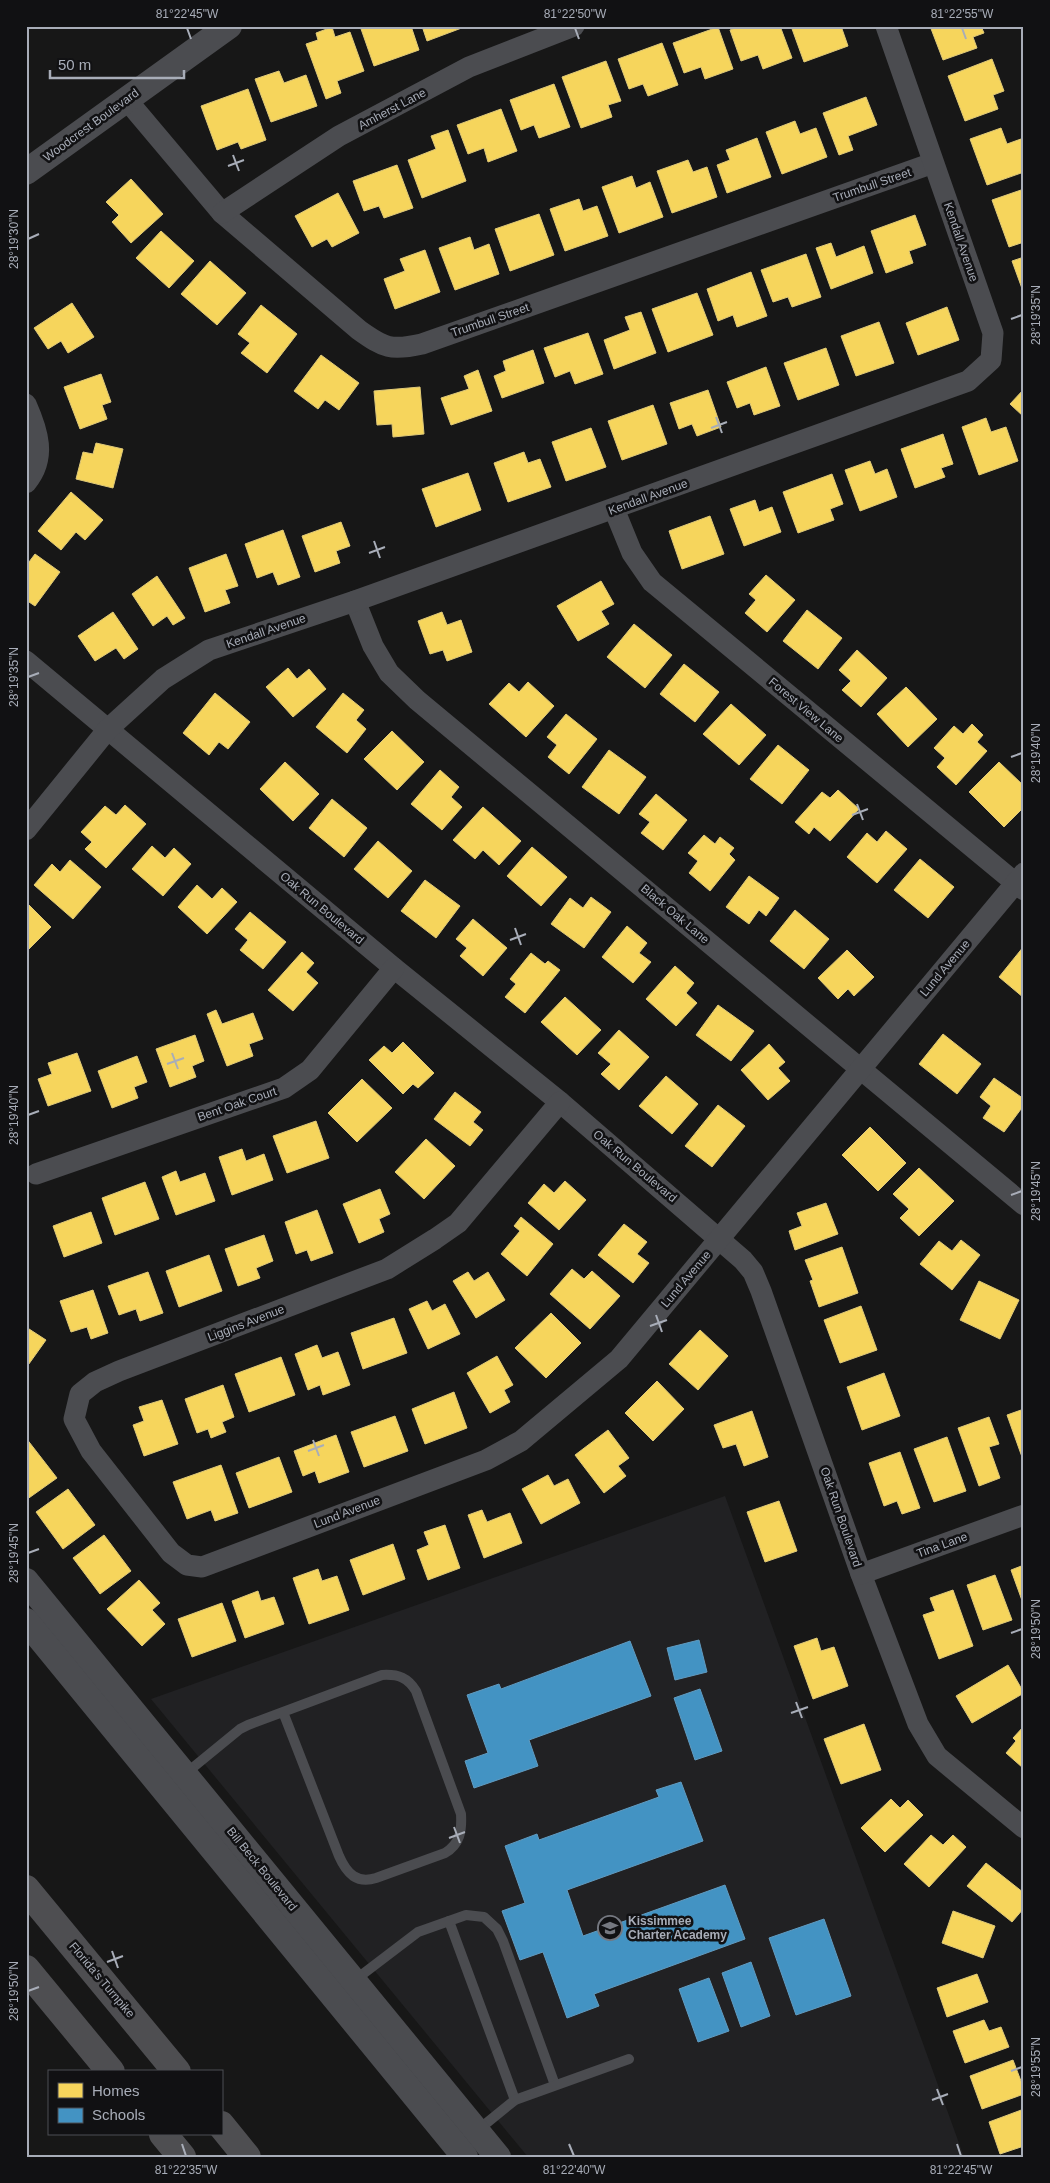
<svg xmlns="http://www.w3.org/2000/svg" width="1050" height="2183" font-family="Arial,sans-serif">
  <rect width="100%" height="100%" fill="#171717"/>
  <polygon fill="#212123" points="725,1496 964,2157 528,2157 151,1699"/>
  <g fill="#f6d55c" stroke="#dfc978">
    <polygon points="360,26 411,26 419,50 374,66"/>
    <polygon points="422,26 467,26 427,41"/>
    <polygon points="740,26 780,26 792,58 763,69 758,55 741,61 730,30"/>
    <polygon points="791,26 841,26 848,46 804,62"/>
    <polygon points="930,26 981,26 984,33 973,37 977,48 943,60"/>
    <polygon points="332,27 335,37 350,32 364,71 337,81 341,93 326,99 306,44 318,40 316,33"/>
    <polygon points="718,27 733,69 705,79 701,67 684,73 673,43"/>
    <polygon points="662,43 678,85 648,96 643,84 629,89 618,59"/>
    <polygon points="992,59 1004,91 993,95 998,109 965,121 948,76"/>
    <polygon points="606,61 621,101 608,105 612,117 581,128 562,77"/>
    <polygon points="279,71 284,83 306,75 317,106 271,122 255,79"/>
    <polygon points="554,84 570,127 539,138 534,125 521,130 510,100"/>
    <polygon points="248,89 266,140 241,149 238,142 217,150 201,106"/>
    <polygon points="866,97 877,125 848,136 853,150 839,155 823,113"/>
    <polygon points="501,109 517,151 488,162 484,148 468,154 457,125"/>
    <polygon points="795,121 800,134 816,128 827,157 782,174 766,132"/>
    <polygon points="1001,128 1007,144 1021,139 1024,148 1024,172 987,185 970,139"/>
    <polygon points="448,130 466,181 422,198 408,160 436,149 431,136"/>
    <polygon points="757,138 771,177 727,193 717,165 730,160 726,150"/>
    <polygon points="688,160 693,172 707,167 717,197 672,213 657,171"/>
    <polygon points="397,165 413,208 384,218 379,206 364,211 353,181"/>
    <polygon points="632,176 636,188 650,182 663,217 619,233 602,187"/>
    <polygon points="131,179 163,214 131,243 112,222 119,215 106,202"/>
    <polygon points="1024,189 1024,242 1009,247 992,200"/>
    <polygon points="338,193 359,233 332,247 327,239 312,247 295,216"/>
    <polygon points="579,199 583,211 597,206 608,236 565,251 550,209"/>
    <polygon points="539,214 554,255 510,271 495,229"/>
    <polygon points="915,215 926,245 909,251 913,263 886,273 871,231"/>
    <polygon points="161,231 194,261 169,288 136,258"/>
    <polygon points="470,237 474,250 489,244 499,274 455,290 439,248"/>
    <polygon points="831,243 836,257 864,246 873,273 831,289 816,248"/>
    <polygon points="425,250 440,292 395,309 384,279 405,271 400,259"/>
    <polygon points="806,254 821,297 792,307 788,297 773,302 761,270"/>
    <polygon points="1024,257 1024,294 1012,261"/>
    <polygon points="210,261 246,293 217,325 181,294"/>
    <polygon points="751,272 767,316 737,327 733,315 718,321 707,289"/>
    <polygon points="697,293 713,335 668,352 652,309"/>
    <polygon points="72,303 94,337 68,353 61,341 48,349 34,328"/>
    <polygon points="261,305 297,334 267,373 241,353 250,343 238,334"/>
    <polygon points="947,307 959,340 918,355 906,323"/>
    <polygon points="641,312 656,353 614,369 604,340 630,330 625,317"/>
    <polygon points="879,322 894,363 856,376 841,336"/>
    <polygon points="588,333 603,374 575,384 570,371 555,377 544,348"/>
    <polygon points="826,348 839,385 798,400 784,363"/>
    <polygon points="533,350 544,383 502,398 494,376 506,371 503,361"/>
    <polygon points="321,355 359,383 339,410 325,400 318,409 294,391"/>
    <polygon points="766,367 780,406 754,415 750,403 737,408 727,382"/>
    <polygon points="478,370 492,411 451,425 441,398 469,389 464,376"/>
    <polygon points="101,374 111,402 102,405 107,419 80,429 64,387"/>
    <polygon points="420,387 424,434 393,437 392,424 377,425 374,391"/>
    <polygon points="1024,389 1024,417 1010,404"/>
    <polygon points="708,390 721,427 697,436 692,424 679,429 670,403"/>
    <polygon points="653,405 667,444 622,460 608,421"/>
    <polygon points="986,418 991,432 1006,427 1018,461 979,475 962,427"/>
    <polygon points="591,428 606,467 566,481 552,442"/>
    <polygon points="943,434 953,464 941,468 945,477 915,488 901,449"/>
    <polygon points="96,443 123,449 113,488 76,479 83,452 93,454"/>
    <polygon points="524,452 528,463 540,459 551,487 508,502 494,463"/>
    <polygon points="870,461 875,474 887,469 897,497 860,511 845,470"/>
    <polygon points="468,473 481,510 436,527 422,489"/>
    <polygon points="832,474 843,504 830,509 834,520 798,533 783,492"/>
    <polygon points="71,492 103,520 85,540 76,532 61,550 38,531"/>
    <polygon points="755,500 759,512 772,507 781,532 744,546 730,509"/>
    <polygon points="710,516 724,554 682,569 669,531"/>
    <polygon points="341,522 350,546 336,551 340,563 315,572 302,536"/>
    <polygon points="283,530 300,577 278,585 273,572 257,578 245,544"/>
    <polygon points="35,554 60,572 35,606 26,600 26,566"/>
    <polygon points="226,554 238,586 225,590 230,603 205,612 189,568"/>
    <polygon points="766,575 795,600 767,632 745,613 756,600 749,594"/>
    <polygon points="157,576 185,618 173,625 167,616 153,626 132,594"/>
    <polygon points="601,581 614,604 601,611 609,624 578,641 557,606"/>
    <polygon points="807,610 842,638 818,669 783,641"/>
    <polygon points="113,612 138,649 124,659 116,648 95,661 78,636"/>
    <polygon points="442,612 447,625 461,620 472,652 447,661 443,650 430,654 418,621"/>
    <polygon points="634,624 672,655 645,688 607,657"/>
    <polygon points="857,650 887,678 861,707 842,690 851,681 839,670"/>
    <polygon points="684,664 719,692 695,722 660,694"/>
    <polygon points="288,668 297,679 309,669 326,689 293,717 266,687"/>
    <polygon points="528,682 554,706 526,737 489,704 509,683 519,692"/>
    <polygon points="906,687 937,719 908,747 877,714"/>
    <polygon points="215,693 250,722 228,749 219,742 209,755 183,733"/>
    <polygon points="343,693 364,710 356,720 366,729 347,753 316,727"/>
    <polygon points="731,704 766,735 739,765 703,734"/>
    <polygon points="566,714 597,739 569,774 548,757 557,745 547,737"/>
    <polygon points="972,724 983,735 977,742 987,751 956,785 937,767 945,758 934,748 954,726 963,734"/>
    <polygon points="392,731 424,762 397,790 364,759"/>
    <polygon points="778,745 809,770 782,804 750,779"/>
    <polygon points="609,750 646,777 619,814 582,787"/>
    <polygon points="285,762 319,794 293,821 260,789"/>
    <polygon points="999,762 1024,786 1024,807 1004,827 969,792"/>
    <polygon points="440,770 459,787 451,797 462,807 442,830 411,804"/>
    <polygon points="838,790 859,809 830,841 814,827 809,834 795,822 822,792 830,798"/>
    <polygon points="656,794 687,820 663,850 641,833 650,822 639,814"/>
    <polygon points="332,799 367,828 344,857 309,828"/>
    <polygon points="125,805 146,824 106,868 85,849 92,842 81,832 105,806 116,815"/>
    <polygon points="483,807 521,841 499,865 483,850 475,859 453,840"/>
    <polygon points="886,831 907,849 877,883 847,857 867,833 877,842"/>
    <polygon points="704,835 715,844 720,837 734,848 729,854 735,860 710,891 689,873 698,861 688,853"/>
    <polygon points="378,841 412,871 388,898 354,869"/>
    <polygon points="152,846 165,858 174,848 191,864 163,896 132,869"/>
    <polygon points="532,847 567,877 541,906 507,876"/>
    <polygon points="920,859 954,887 928,918 894,890"/>
    <polygon points="70,860 101,887 73,919 34,885 52,864 60,872"/>
    <polygon points="749,876 779,898 766,916 759,910 749,924 726,907"/>
    <polygon points="425,880 460,906 436,938 401,911"/>
    <polygon points="197,885 212,899 222,888 237,902 207,934 178,907"/>
    <polygon points="591,897 611,912 584,948 551,924 570,898 583,908"/>
    <polygon points="26,902 51,927 26,952"/>
    <polygon points="795,910 829,939 804,969 770,941"/>
    <polygon points="250,912 286,942 263,969 240,950 248,940 235,929"/>
    <polygon points="473,919 507,948 483,976 460,956 467,948 456,939"/>
    <polygon points="627,926 647,943 639,953 651,962 633,983 602,957"/>
    <polygon points="1024,946 1024,998 999,977"/>
    <polygon points="847,950 874,977 854,996 848,989 838,999 818,978"/>
    <polygon points="302,952 314,963 306,972 318,983 293,1011 268,990"/>
    <polygon points="531,953 545,964 548,961 560,970 525,1013 505,997 516,984 510,979"/>
    <polygon points="675,966 694,983 686,993 697,1003 676,1026 646,999"/>
    <polygon points="565,997 601,1030 577,1055 541,1022"/>
    <polygon points="718,1005 754,1031 731,1061 696,1035"/>
    <polygon points="216,1010 222,1024 253,1013 263,1039 249,1044 253,1056 227,1066 207,1014"/>
    <polygon points="619,1030 649,1057 619,1090 601,1074 611,1064 598,1053"/>
    <polygon points="943,1034 981,1064 957,1094 919,1064"/>
    <polygon points="195,1035 204,1061 192,1066 196,1077 170,1087 156,1049"/>
    <polygon points="403,1042 434,1073 418,1088 413,1084 403,1094 369,1060 384,1046 392,1053"/>
    <polygon points="769,1044 785,1062 778,1068 790,1081 768,1100 741,1070"/>
    <polygon points="77,1053 91,1091 48,1106 38,1079 52,1074 48,1063"/>
    <polygon points="137,1056 147,1082 134,1087 138,1098 112,1108 98,1071"/>
    <polygon points="666,1076 698,1104 672,1134 639,1106"/>
    <polygon points="994,1078 1024,1099 1024,1105 1004,1132 983,1118 991,1106 980,1097"/>
    <polygon points="362,1079 392,1108 357,1142 328,1113"/>
    <polygon points="455,1092 481,1112 473,1122 483,1130 470,1146 434,1119"/>
    <polygon points="718,1105 745,1126 712,1167 685,1146"/>
    <polygon points="316,1121 329,1158 287,1173 273,1136"/>
    <polygon points="870,1127 906,1163 878,1191 842,1155"/>
    <polygon points="426,1139 455,1166 424,1199 395,1172"/>
    <polygon points="242,1149 246,1161 264,1154 273,1180 232,1195 219,1157"/>
    <polygon points="919,1168 954,1201 919,1236 900,1218 909,1209 893,1194"/>
    <polygon points="176,1171 180,1182 205,1173 215,1201 176,1215 162,1177"/>
    <polygon points="565,1181 586,1200 559,1230 528,1203 544,1184 554,1193"/>
    <polygon points="145,1182 159,1219 115,1235 102,1198"/>
    <polygon points="380,1189 390,1214 379,1219 384,1232 359,1243 343,1204"/>
    <polygon points="826,1203 838,1234 795,1250 789,1231 802,1226 797,1213"/>
    <polygon points="317,1210 333,1253 311,1261 307,1250 296,1254 285,1222"/>
    <polygon points="91,1212 102,1243 64,1257 53,1226"/>
    <polygon points="521,1217 553,1244 527,1276 501,1254 520,1231 514,1226"/>
    <polygon points="624,1224 647,1242 637,1254 649,1263 633,1283 598,1255"/>
    <polygon points="264,1235 273,1261 256,1268 260,1278 238,1286 225,1249"/>
    <polygon points="961,1240 980,1255 952,1290 920,1264 939,1241 952,1251"/>
    <polygon points="842,1247 858,1293 819,1307 810,1281 813,1280 805,1260"/>
    <polygon points="209,1255 222,1291 179,1307 166,1271"/>
    <polygon points="572,1269 584,1279 592,1271 620,1296 590,1329 550,1294"/>
    <polygon points="148,1272 163,1313 140,1321 136,1309 119,1315 108,1286"/>
    <polygon points="468,1272 474,1281 488,1272 505,1300 476,1318 453,1281"/>
    <polygon points="979,1281 1019,1300 1000,1339 960,1320"/>
    <polygon points="93,1290 108,1333 91,1339 87,1327 71,1332 60,1301"/>
    <polygon points="427,1301 432,1311 445,1304 460,1334 428,1349 409,1309"/>
    <polygon points="861,1306 877,1350 840,1363 824,1320"/>
    <polygon points="551,1313 581,1343 546,1378 515,1348"/>
    <polygon points="394,1318 407,1353 363,1369 351,1333"/>
    <polygon points="26,1327 46,1340 26,1368"/>
    <polygon points="700,1330 728,1356 698,1390 669,1364"/>
    <polygon points="317,1345 322,1358 338,1352 350,1385 323,1395 320,1385 308,1390 295,1354"/>
    <polygon points="497,1356 513,1385 504,1390 510,1402 490,1413 467,1373"/>
    <polygon points="281,1357 295,1395 249,1412 235,1374"/>
    <polygon points="884,1373 900,1416 862,1430 847,1387"/>
    <polygon points="657,1381 684,1409 653,1441 625,1413"/>
    <polygon points="223,1385 234,1417 222,1422 226,1432 211,1438 208,1429 197,1433 185,1399"/>
    <polygon points="454,1392 467,1428 425,1444 412,1409"/>
    <polygon points="162,1400 178,1444 144,1456 133,1425 144,1421 139,1407"/>
    <polygon points="1024,1409 1024,1456 1022,1457 1007,1415"/>
    <polygon points="752,1411 768,1457 744,1466 736,1444 723,1448 714,1425"/>
    <polygon points="395,1416 408,1451 364,1467 351,1432"/>
    <polygon points="989,1417 999,1444 989,1447 1000,1478 979,1486 958,1428"/>
    <polygon points="608,1430 629,1458 618,1466 626,1476 604,1493 575,1455"/>
    <polygon points="336,1435 349,1472 319,1483 315,1471 303,1476 294,1451"/>
    <polygon points="947,1437 966,1491 934,1502 914,1449"/>
    <polygon points="26,1438 57,1478 26,1500"/>
    <polygon points="900,1452 920,1508 902,1514 897,1501 884,1506 869,1463"/>
    <polygon points="279,1457 292,1492 249,1508 236,1473"/>
    <polygon points="221,1465 238,1513 215,1521 211,1510 187,1519 173,1482"/>
    <polygon points="548,1475 554,1486 568,1479 580,1503 541,1524 522,1489"/>
    <polygon points="68,1489 95,1525 63,1549 36,1512"/>
    <polygon points="779,1501 797,1551 765,1562 747,1512"/>
    <polygon points="482,1510 487,1522 510,1513 522,1543 484,1558 468,1515"/>
    <polygon points="445,1525 460,1568 428,1580 417,1550 429,1545 424,1532"/>
    <polygon points="104,1535 131,1571 100,1594 73,1558"/>
    <polygon points="393,1544 405,1579 363,1595 350,1560"/>
    <polygon points="1024,1565 1024,1606 1011,1570"/>
    <polygon points="318,1569 322,1581 337,1576 349,1610 309,1624 293,1578"/>
    <polygon points="995,1575 1012,1620 983,1630 967,1585"/>
    <polygon points="139,1580 160,1603 152,1610 165,1624 142,1646 107,1609"/>
    <polygon points="953,1590 973,1646 939,1659 923,1615 935,1611 930,1598"/>
    <polygon points="258,1591 261,1601 274,1597 284,1624 245,1638 232,1601"/>
    <polygon points="222,1603 236,1641 192,1657 178,1619"/>
    <polygon points="817,1638 821,1651 834,1647 848,1686 813,1699 794,1646"/>
    <polygon points="1008,1665 1024,1693 972,1723 956,1696"/>
    <polygon points="864,1724 881,1770 841,1784 824,1739"/>
    <polygon points="1024,1726 1024,1767 1023,1768 1006,1753 1016,1741 1013,1738"/>
    <polygon points="891,1799 900,1808 908,1800 923,1815 885,1852 861,1828"/>
    <polygon points="931,1835 943,1845 953,1835 966,1847 929,1887 904,1864"/>
    <polygon points="986,1863 1024,1893 1024,1908 1012,1922 967,1886"/>
    <polygon points="953,1911 995,1926 983,1958 942,1943"/>
    <polygon points="977,1974 988,2002 947,2017 937,1988"/>
    <polygon points="984,2020 989,2031 1001,2027 1009,2047 965,2063 953,2031"/>
    <polygon points="1013,2060 1024,2089 1024,2094 982,2109 970,2076"/>
    <polygon points="1024,2109 1024,2146 1000,2154 989,2122"/>
  </g>
  <g fill="#4393c3" stroke="#619bc0">
    <polygon points="699,1640 707,1672 675,1680 667,1648"/>
    <polygon points="630,1641 651,1696 529,1740 538,1766 474,1788 465,1761 488,1753 467,1695 499,1684 501,1689"/>
    <polygon points="700,1689 722,1751 695,1760 674,1698"/>
    <polygon points="681,1782 703,1841 567,1890 583,1936 725,1885 745,1939 594,1994 599,2006 567,2018 543,1952 520,1960 502,1911 525,1903 505,1846 537,1834 539,1840 659,1797 656,1790"/>
    <polygon points="824,1919 851,1996 796,2015 769,1938"/>
    <polygon points="751,1962 770,2016 741,2027 722,1973"/>
    <polygon points="709,1978 729,2031 698,2042 679,1989"/>
  </g>
  <g fill="none" stroke-linecap="round" stroke-linejoin="round">
    <g stroke="#4b4c50" stroke-width="10">
      <path d="M185 1774 240 1729 248 1725 382 1675C399 1674 408 1678 416 1691L461 1814C462 1831 460 1844 445 1853L376 1878C357 1884 347 1874 339 1856L283 1712"/>
      <polyline points="449,1921 515,2100"/>
      <polyline points="355,1980 418,1932 466,1915 484,1917 497,1929 503,1941 555,2085"/>
      <polyline points="478,2130 515,2100 629,2059"/>
    </g>
    <g stroke="#4b4c50" stroke-width="21">
      <path d="M126 99 222 213 359 330C384 348 391 351 422 344L933 163"/>
      <polyline points="222,213 339,136 469,67 574,26"/>
      <path d="M26 404C38 431 47 458 26 483"/>
      <polyline points="614,509 632,553 652,582 1024,890"/>
      <polyline points="355,601 373,646 389,673 417,700 1024,1205"/>
      <polyline points="26,661 394,968 560,1102 743,1260 753,1272 761,1291 861,1574 918,1724 937,1756 1024,1828"/>
      <polyline points="26,830 108,729 163,679 209,650 355,601 968,381 991,360 993,333 886,26"/>
      <polyline points="560,1102 458,1223 435,1239 387,1269 119,1371 95,1382 80,1394 74,1419 91,1451 171,1553 187,1565 202,1567 486,1460 521,1441 619,1359 1024,873"/>
      <polyline points="36,1174 284,1088 310,1070 394,968"/>
      <polyline points="861,1574 1024,1515"/>
    </g>
    <g stroke="#4b4c50" stroke-width="26">
      <polyline points="26,172 229,26"/>
      <polyline points="26,1581 498,2157"/>
      <polyline points="26,1621 465,2157"/>
    </g>
    <g stroke="#4e4e51" stroke-width="28">
      <polyline points="26,1889 177,2072"/>
      <polyline points="26,1969 111,2072"/>
      <polyline points="221,2125 247,2157"/>
      <polyline points="163,2134 182,2157"/>
    </g>
  </g>
  <path fill="none" stroke="#a8adb8" stroke-width="2" d="M187 28 191 39M575 28 579 39M962 28 966 39M233 155 239 171M228 166 244 160M28 239 39 234M1011 319 1022 315M716 417 722 433M711 428 727 422M374 541 380 558M369 553 385 547M28 677 39 673M1011 757 1022 753M857 804 863 820M852 815 868 809M515 928 521 945M510 940 526 934M172 1053 178 1069M167 1064 184 1058M28 1115 39 1111M1011 1195 1022 1191M656 1315 662 1332M650 1326 667 1320M313 1440 319 1456M308 1451 324 1445M28 1553 39 1549M1011 1633 1022 1629M796 1702 802 1718M791 1713 808 1707M454 1827 460 1843M449 1838 465 1832M112 1951 118 1968M107 1962 123 1956M28 1991 39 1987M1011 2071 1022 2067M937 2089 943 2105M932 2100 948 2094M182 2144 186 2156M569 2144 574 2156M957 2144 961 2156"/>
  <defs>
    <symbol id="school-ring" viewBox="-11 -11 22 22"><circle r="9.5" fill="#111113" stroke="#757880" stroke-width="1.5"/><path d="M0-5L7-2L0 1L-7-2ZM-4 1L0 2.5L4 1V4Q0 6-4 4Z" fill="#757880"/></symbol>
  </defs>
  <g fill-rule="evenodd">
    <use href="#school-ring" x="596" y="1914" width="28" height="28"/>
  </g>
  <g text-anchor="middle" dominant-baseline="central" stroke-width="5" stroke-linejoin="round" paint-order="stroke">
    <g font-size="12" fill="#a8adb8" stroke="#111113">
      <text transform="translate(392 109) rotate(-28)">Amherst Lane</text>
      <text transform="translate(91 125) rotate(-36)">Woodcrest Boulevard</text>
      <text transform="translate(872 185) rotate(-19)">Trumbull Street</text>
      <text transform="translate(961 242) rotate(71)">Kendall Avenue</text>
      <text transform="translate(490 320) rotate(-19)">Trumbull Street</text>
      <text transform="translate(648 497) rotate(-20)">Kendall Avenue</text>
      <text transform="translate(266 631) rotate(-19)">Kendall Avenue</text>
      <text transform="translate(806 710) rotate(40)">Forest View Lane</text>
      <text transform="translate(322 908) rotate(40)">Oak Run Boulevard</text>
      <text transform="translate(675 914) rotate(40)">Black Oak Lane</text>
      <text transform="translate(945 968) rotate(-50)">Lund Avenue</text>
      <text transform="translate(237 1104) rotate(-19)">Bent Oak Court</text>
      <text transform="translate(635 1166) rotate(40)">Oak Run Boulevard</text>
      <text transform="translate(686 1279) rotate(-50)">Lund Avenue</text>
      <text transform="translate(246 1323) rotate(-21)">Liggins Avenue</text>
      <text transform="translate(347 1512) rotate(-21)">Lund Avenue</text>
      <text transform="translate(841 1517) rotate(71)">Oak Run Boulevard</text>
      <text transform="translate(942 1545) rotate(-20)">Tina Lane</text>
      <text transform="translate(262 1869) rotate(51)">Bill Beck Boulevard</text>
      <text transform="translate(102 1980) rotate(50)">Florida's Turnpike</text>
    </g>
    <g font-size="12" font-weight="bold" fill="#a8adb8" stroke="#111113" text-anchor="start">
      <text x="628" y="1921">Kissimmee<tspan x="628" dy="14">Charter Academy</tspan></text>
    </g>
  </g>
  <rect width="1050" height="2183" fill="none" stroke="#111113" stroke-width="55"/>
  <rect x="48" y="2070" width="175" height="65" fill="#111113" stroke="#4d4f55"/>
  <rect x="58" y="2083" width="25" height="15" fill="#f6d55c" stroke="#4d4f55"/>
  <text x="92" y="2096" font-size="15" fill="#a8adb8">Homes</text>
  <rect x="58" y="2108" width="25" height="15" fill="#4393c3" stroke="#4d4f55"/>
  <text x="92" y="2120" font-size="15" fill="#a8adb8">Schools</text>
  <path d="M50 70v8h134v-8" fill="none" stroke="#a8adb8" stroke-width="2.5"/>
  <text x="58" y="70" font-size="15" fill="#a8adb8" stroke="#111113" stroke-width="4" paint-order="stroke">50 m</text>
  <rect x="28" y="28" width="994" height="2128" fill="none" stroke="#a8adb8" stroke-width="2"/>
  <g font-size="12" text-anchor="middle" fill="#a8adb8">
    <text x="187" y="18">81°22'45"W</text>
    <text x="575" y="18">81°22'50"W</text>
    <text x="962" y="18">81°22'55"W</text>
    <text transform="translate(14 239) rotate(-90)" y="4">28°19'30"N</text>
    <text transform="translate(1036 315) rotate(-90)" y="4">28°19'35"N</text>
    <text transform="translate(14 677) rotate(-90)" y="4">28°19'35"N</text>
    <text transform="translate(1036 753) rotate(-90)" y="4">28°19'40"N</text>
    <text transform="translate(14 1115) rotate(-90)" y="4">28°19'40"N</text>
    <text transform="translate(1036 1191) rotate(-90)" y="4">28°19'45"N</text>
    <text transform="translate(14 1553) rotate(-90)" y="4">28°19'45"N</text>
    <text transform="translate(1036 1629) rotate(-90)" y="4">28°19'50"N</text>
    <text transform="translate(14 1991) rotate(-90)" y="4">28°19'50"N</text>
    <text transform="translate(1036 2067) rotate(-90)" y="4">28°19'55"N</text>
    <text x="186" y="2174">81°22'35"W</text>
    <text x="574" y="2174">81°22'40"W</text>
    <text x="961" y="2174">81°22'45"W</text>
  </g>
</svg>
